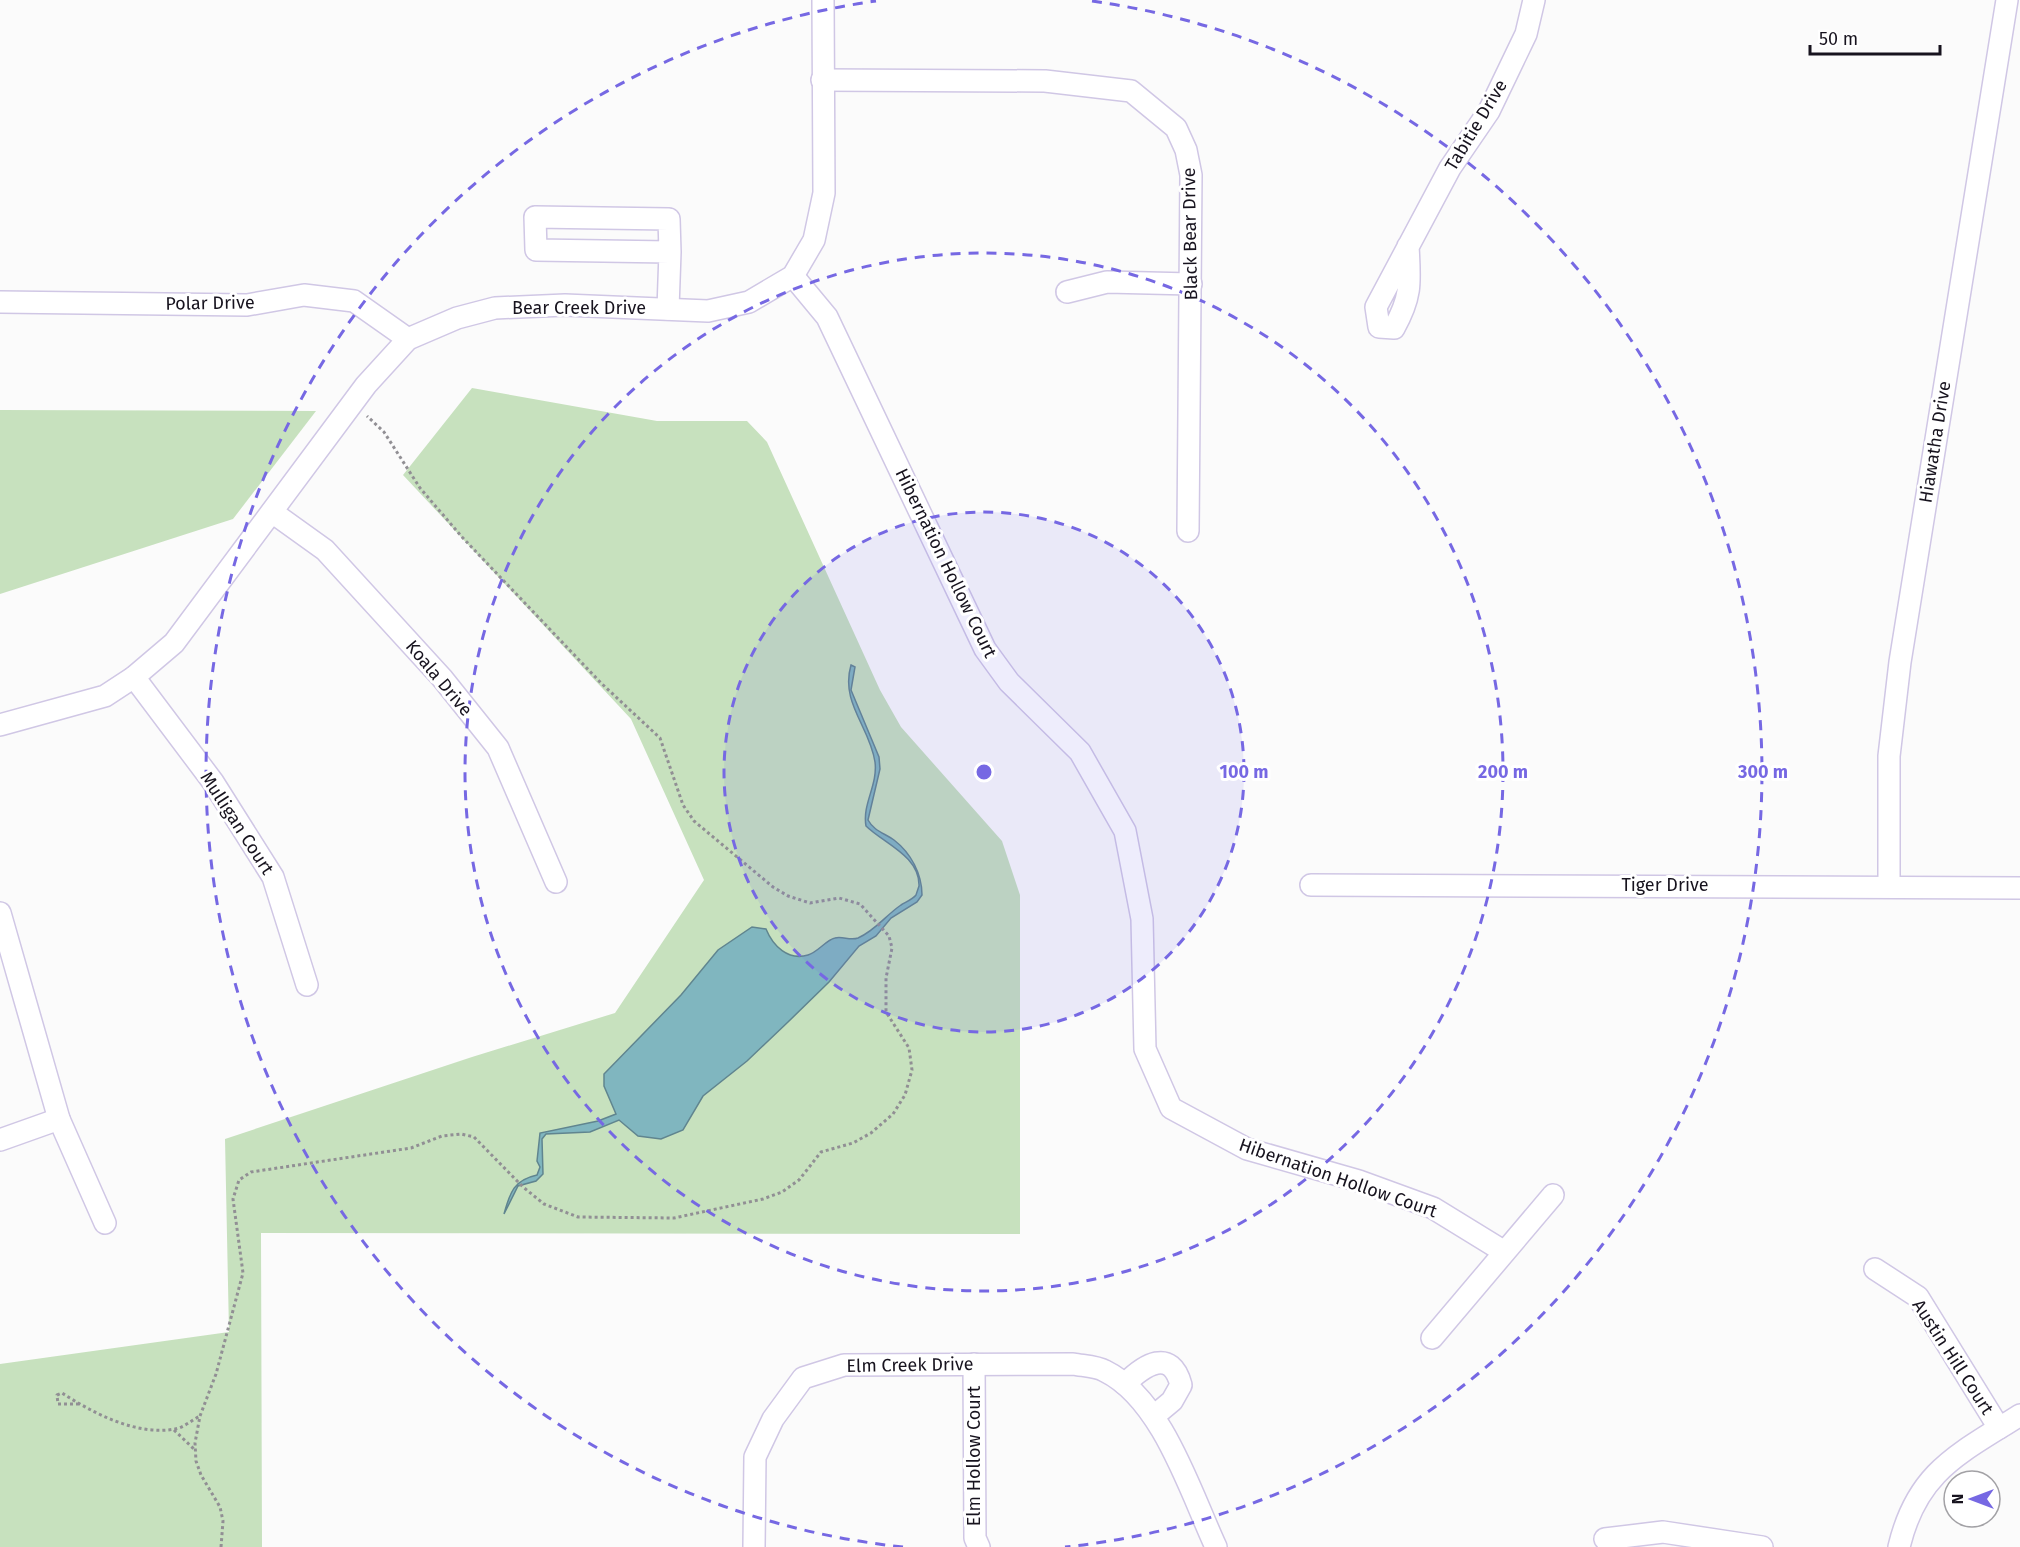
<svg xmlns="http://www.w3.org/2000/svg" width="2020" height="1547" font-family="'Fira Sans',sans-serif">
  <rect width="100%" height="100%" fill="#fbfbfb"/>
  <g fill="#c7e1be">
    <polygon points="472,388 657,421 747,421 767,442 880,690 901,727 1002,841 1020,895 1020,1234 261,1233 262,1547 0,1547 0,1364 229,1332 225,1139 472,1057 615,1013 704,880 631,719 403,475"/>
    <polygon points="0,410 316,411 233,519 0,594"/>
  </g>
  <path fill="#80b6bf" stroke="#60858f" stroke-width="1.5" d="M851 665 855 667 851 690 879 757 880 769 868 820C874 831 884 833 894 840 911 853 922 874 922 895L917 902 891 918 876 936 859 946 829 982 788 1022 747 1061 703 1096 683 1130 661 1139 638 1136 619 1120 590 1132 546 1134 542 1139 543 1174 536 1181 518 1186 504 1214C510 1192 514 1180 537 1175L540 1167 537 1161 540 1133 598 1121 616 1114 604 1086V1074L681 995 718 950 752 927 766 929C773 946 788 961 808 955 818 952 826 940 835 938 843 936 850 941 858 938 875 931 886 915 901 905 906 902 913 899 916 895 917 892 918 889 919 886 920 856 883 843 866 826 862 804 878 785 875 762 870 727 840 703 851 665Z"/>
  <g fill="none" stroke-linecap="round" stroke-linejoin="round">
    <defs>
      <g id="minor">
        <polyline points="822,80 1045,81 1131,91 1176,128 1186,150 1191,175 1188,531"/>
        <path d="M1408 246C1410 282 1412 296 1394 328L1379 327 1376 307 1450 168 1489 111 1526 34 1534 0"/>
        <polyline points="793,276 827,317 985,649 1009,682 1080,752 1125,831 1142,919 1145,1049 1171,1108 1247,1149 1359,1181 1433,1208 1503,1251"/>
        <polyline points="1067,292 1107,282 1191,284"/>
        <polyline points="0,302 247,305 304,295 354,301 408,339"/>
        <polyline points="668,309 670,252 536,250 535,217 669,219 670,252"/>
        <polyline points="272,512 325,550 442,678 498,748 556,882"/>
        <polyline points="134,677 213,782 273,877 307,985"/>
        <polyline points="0,725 105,696 134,677 174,643 366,385 408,339 457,318 495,308 565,305 708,311 749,302 793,276 814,240 824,193 823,0"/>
        <polyline points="1311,885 2020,888"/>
        <polyline points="1889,886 1889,756 1900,662 2007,0"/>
        <polyline points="0,913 59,1119 105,1223"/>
        <polyline points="0,1140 59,1119"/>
        <polyline points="1875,1269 1918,1297 1999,1428"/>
        <polyline points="1432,1338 1553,1195"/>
        <polyline points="974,1364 975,1538 979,1547"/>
        <path d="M1125 1384C1144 1365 1171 1347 1181 1385L1172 1401 1154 1416"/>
        <polyline points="1605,1539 1663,1532 1762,1547"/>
        <path d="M754 1547 755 1457 773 1419 803 1378 844 1365 1073 1364C1083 1366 1096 1366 1105 1371 1162 1399 1190 1491 1216 1547"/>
        <path d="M1899 1547C1917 1471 1959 1454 2020 1415"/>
      </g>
    </defs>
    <use href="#minor" stroke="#d0c7e5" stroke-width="24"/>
    <g stroke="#918f94" stroke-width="3" stroke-dasharray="3 3" stroke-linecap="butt">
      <path d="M79 1404H58L57 1395 62 1393C93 1413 136 1436 175 1429 183 1428 192 1420 200 1416"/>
      <polyline points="174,1430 195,1450"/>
      <polyline points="221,1547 223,1521 220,1507 201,1475 196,1461 195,1443 200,1416 216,1374 243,1273 233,1199 239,1180 251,1172 411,1148 442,1136 461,1134 474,1137 523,1187 544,1204 578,1217 674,1218 763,1199 782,1192 799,1180 821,1152 853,1143 871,1133 893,1114 905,1095 912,1070 909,1048 886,1012 886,978 892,948 889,936 860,904 839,898 810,903 788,896 773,887 694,821 683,805 660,738 601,683 462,537 420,488 384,432 367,416"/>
    </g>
    <use href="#minor" stroke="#fff" stroke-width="21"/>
  </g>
  <circle cx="984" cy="772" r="260" fill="#7668e3" fill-opacity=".12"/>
  <g fill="none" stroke="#7668e3" stroke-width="3" stroke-dasharray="10 8">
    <circle cx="984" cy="772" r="260"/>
    <circle cx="984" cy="772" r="519"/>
    <path d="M903 1547A779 779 0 0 1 876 1M1092 1A779 779 0 0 1 1065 1547"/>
  </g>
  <g text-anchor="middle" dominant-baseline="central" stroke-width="6" stroke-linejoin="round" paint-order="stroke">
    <g font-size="18" fill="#17131e" stroke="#fff">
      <text transform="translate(1476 125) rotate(-59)">Tabitie Drive</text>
      <text transform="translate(1190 234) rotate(-91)">Black Bear Drive</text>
      <text transform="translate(210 303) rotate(-1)">Polar Drive</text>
      <text x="579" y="308">Bear Creek Drive</text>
      <text transform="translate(1935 442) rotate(-81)">Hiawatha Drive</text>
      <text transform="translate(946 563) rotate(64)">Hibernation Hollow Court</text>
      <text transform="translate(439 678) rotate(50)">Koala Drive</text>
      <text transform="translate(237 823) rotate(57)">Mulligan Court</text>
      <text x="1665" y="885">Tiger Drive</text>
      <text transform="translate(1338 1178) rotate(19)">Hibernation Hollow Court</text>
      <text transform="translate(1953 1357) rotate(57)">Austin Hill Court</text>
      <text transform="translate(910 1365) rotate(-1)">Elm Creek Drive</text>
      <text transform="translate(974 1456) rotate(-90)">Elm Hollow Court</text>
    </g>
  </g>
  <circle cx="984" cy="772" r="9" fill="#7668e3" stroke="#fff" stroke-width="3"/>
  <g font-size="18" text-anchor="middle" font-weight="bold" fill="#7668e3" stroke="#fff" stroke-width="6" stroke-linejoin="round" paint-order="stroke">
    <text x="1244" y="778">100 m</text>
    <text x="1503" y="778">200 m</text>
    <text x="1763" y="778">300 m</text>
  </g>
  <g transform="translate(1972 1499) rotate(270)"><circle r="28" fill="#ffffff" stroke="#a2a1a5" stroke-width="1.5"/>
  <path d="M0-4.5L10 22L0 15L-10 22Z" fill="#7668e3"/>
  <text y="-9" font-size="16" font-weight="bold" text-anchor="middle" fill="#17131e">N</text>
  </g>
  <path d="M1810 45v9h130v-9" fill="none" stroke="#17131e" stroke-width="3"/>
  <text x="1819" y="45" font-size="18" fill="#17131e" stroke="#ffffff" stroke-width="4.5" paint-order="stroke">50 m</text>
</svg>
